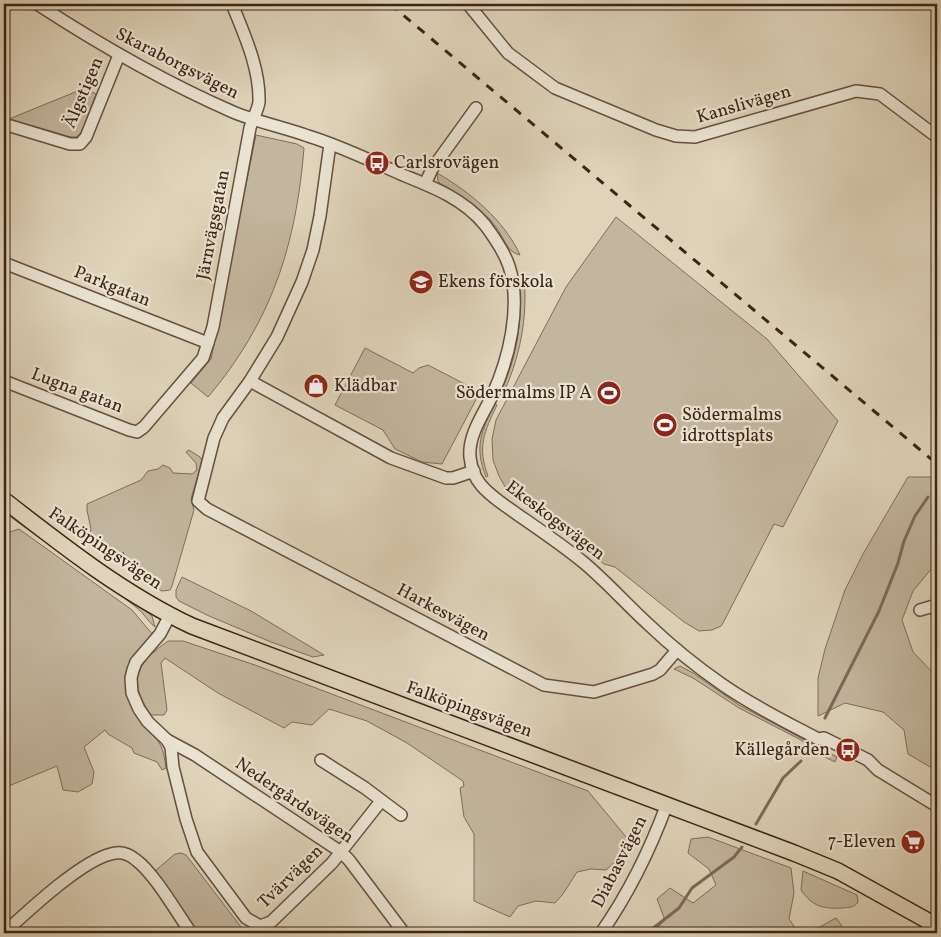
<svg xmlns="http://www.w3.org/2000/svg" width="941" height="937" font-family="Vollkorn,serif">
  <rect width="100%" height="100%" fill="#dfd4ba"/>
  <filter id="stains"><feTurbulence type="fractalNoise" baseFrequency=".004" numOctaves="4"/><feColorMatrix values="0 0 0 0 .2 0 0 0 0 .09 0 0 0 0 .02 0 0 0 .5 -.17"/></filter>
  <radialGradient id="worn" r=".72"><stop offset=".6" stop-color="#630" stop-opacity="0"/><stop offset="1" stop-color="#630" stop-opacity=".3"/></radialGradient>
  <g fill="#c3b69e" stroke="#806c59">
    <polygon points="85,88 96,94 82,132 76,137 71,137 9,119"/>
    <path d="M256 135 297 144 304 148C296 245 272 321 208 397L191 383 211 359Z"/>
    <path d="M437 173C469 191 505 221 520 255 507 253 503 236 496 227 482 208 461 195 441 184L438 181Z"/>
    <polygon points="616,217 767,339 838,421 783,527 774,524 723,623 721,626 712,630 699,631 684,622 615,567 604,564 565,533 508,492 499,476 493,460 492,439 496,420 566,287"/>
    <path d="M524 275C528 318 520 359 501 398L499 397C511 370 519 343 520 313 521 301 516 285 524 275Z"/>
    <polygon points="365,348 413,373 419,368 428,365 480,392 442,464 422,462 395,449 383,430 335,405"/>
    <path d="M495 404 497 405C484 432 477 447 488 476L486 477C474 447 481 431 495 404Z"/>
    <polygon points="189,450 200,457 202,461 191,499 194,510 172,586 170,590 162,591 143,581 145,577 144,571 125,557 123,552 121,556 115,558 88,541 91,529 87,510 87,504 141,480 148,471 158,469 163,465 170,468 173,473 192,474 197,470 196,463 186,452"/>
    <polygon points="908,477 932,477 937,481 937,562 913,591 902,620 913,652 937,677 937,771 908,754 904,730 883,712 845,703 818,716 818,678 825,649 845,590 863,554"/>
    <path d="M4 509 147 612 152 616 155 627C148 622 144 613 137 608 94 573 47 545 4 512Z"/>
    <path d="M19 529 132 610 153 635C145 645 132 656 127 668 121 688 132 709 144 725 150 732 157 738 161 746 164 753 165 761 166 768L162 770 157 762 134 753 132 748 108 734 105 730 84 747 94 772 92 784 78 792 63 790 57 766 4 788V534Z"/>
    <polygon points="182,577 251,611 324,655 313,657 271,642 209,616 179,601 176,597 176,590"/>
    <path d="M168 641H183L255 665 588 791 632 844 626 857 615 862 606 870 591 869 577 872 563 894 555 903 536 901 518 906 510 917 474 901V834L464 817 460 788 464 786 463 781 407 743 367 721 329 709 312 725 292 722 284 728 218 693 165 658 161 663 167 710 164 715H151C127 680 136 664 168 641Z"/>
    <polygon points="680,666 693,673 739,705 837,757 835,762 823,756 801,740 739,708 693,678 674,669"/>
    <polygon points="708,837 791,868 794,893 789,919 799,933 816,929 836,918 842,926 836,933 652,933 665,920 657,899 670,888 693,903 716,885 709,869 688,853 691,839"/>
    <polygon points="181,853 186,855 244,931 244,933 197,933 194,930 157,875 156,870 175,854"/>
    <path d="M803 871 857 895 858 902C854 908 850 907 843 908 823 909 813 907 801 890Z"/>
  </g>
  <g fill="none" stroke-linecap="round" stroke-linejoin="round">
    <g stroke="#7d6956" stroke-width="3">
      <polyline points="825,718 879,611 898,563 904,541 915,516 928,497"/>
      <polyline points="756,824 783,778 801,761"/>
      <polyline points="647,933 679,908 692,888 734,857 742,847"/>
    </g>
    <defs>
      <g id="minor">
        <path d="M37 4C100 45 164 82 233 112 257 122 283 127 308 136 341 146 371 161 403 175 433 187 464 199 485 225 494 237 504 251 509 266 522 306 509 359 492 396 483 415 468 435 470 457 471 467 475 478 481 485 490 496 503 504 514 512 537 528 561 544 583 562 606 581 626 604 648 624 672 647 697 667 723 685 753 706 786 722 818 739L824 738 868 760 878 770 937 806"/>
        <polyline points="468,4 508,53 555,88 656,130 676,136 695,137 856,91 880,94 937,137"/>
        <polyline points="4,124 70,144 80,144 86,137 119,55"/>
        <polyline points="330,144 320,216 313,250 302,282 277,337 250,381 223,418 214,438 198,501 207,509 544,685 594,692 653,674 660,670 677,650"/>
        <polyline points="425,184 432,169 476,108"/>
        <polyline points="4,263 208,343"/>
        <path d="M4 381 129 430 137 432 144 427 203 358 213 327 250 128C252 120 258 110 259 102 260 68 244 34 232 4"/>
        <polyline points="250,381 391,458 446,478 453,478 474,471"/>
        <polyline points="920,610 937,605"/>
        <polyline points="170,615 160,634 136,662 133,670 131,678 132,693 139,709 148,722 167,740 171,747 173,767 186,819 197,852 246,918 260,926 271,922 332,863 381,801"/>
        <polyline points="167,740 195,755 341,852 349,860 404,933"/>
        <polyline points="321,760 365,788 401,815"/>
        <path d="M4 933C28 911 81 861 111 854 120 851 129 854 136 860 154 873 177 913 191 933"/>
        <path d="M601 933C629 893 650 850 667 804"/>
      </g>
      <path id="major" d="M4 500C63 546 124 594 192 626L794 853 838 871 937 926"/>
    </defs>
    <use href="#minor" stroke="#664f3e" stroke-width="14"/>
    <use href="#major" stroke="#3d2314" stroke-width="18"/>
    <use href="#minor" stroke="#eae3d2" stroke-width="11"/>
    <use href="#major" stroke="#dfd4ba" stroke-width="15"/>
    <polyline stroke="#3d2314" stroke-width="3" stroke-dasharray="9 9" stroke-linecap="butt" points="390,4 937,464"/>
  </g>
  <defs>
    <symbol id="bus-disc" viewBox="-11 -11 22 22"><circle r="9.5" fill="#8f2418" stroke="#eae3d2"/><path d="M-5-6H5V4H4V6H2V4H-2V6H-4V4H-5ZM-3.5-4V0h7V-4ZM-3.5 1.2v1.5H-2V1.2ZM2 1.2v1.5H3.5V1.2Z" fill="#fff"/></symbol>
    <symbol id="school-disc" viewBox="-11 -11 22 22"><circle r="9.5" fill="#8f2418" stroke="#eae3d2"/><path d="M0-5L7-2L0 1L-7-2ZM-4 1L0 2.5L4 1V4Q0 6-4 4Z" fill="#fff"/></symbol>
    <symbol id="shop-disc" viewBox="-11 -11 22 22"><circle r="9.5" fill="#8f2418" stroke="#eae3d2"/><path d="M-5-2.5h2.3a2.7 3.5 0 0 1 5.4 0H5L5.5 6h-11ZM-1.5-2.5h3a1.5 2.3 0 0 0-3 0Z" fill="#fff"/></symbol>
    <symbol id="stadium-disc" viewBox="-11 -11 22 22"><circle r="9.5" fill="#8f2418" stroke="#eae3d2"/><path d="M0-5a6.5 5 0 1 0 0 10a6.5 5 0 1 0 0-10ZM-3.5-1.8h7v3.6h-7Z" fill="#fff"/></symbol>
    <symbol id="supermarket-disc" viewBox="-11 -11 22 22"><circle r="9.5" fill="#8f2418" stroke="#eae3d2"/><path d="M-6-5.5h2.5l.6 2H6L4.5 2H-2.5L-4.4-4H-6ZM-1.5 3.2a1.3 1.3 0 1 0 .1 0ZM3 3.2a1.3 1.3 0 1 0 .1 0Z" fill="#fff"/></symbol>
  </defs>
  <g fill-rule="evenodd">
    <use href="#bus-disc" x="363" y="149" width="28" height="28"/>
    <use href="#school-disc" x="407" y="268" width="28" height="28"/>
    <use href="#shop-disc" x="302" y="372" width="28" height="28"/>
    <use href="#stadium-disc" x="595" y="379" width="28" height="28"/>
    <use href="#stadium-disc" x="651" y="411" width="28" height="28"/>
    <use href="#bus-disc" x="834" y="736" width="28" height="28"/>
    <use href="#supermarket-disc" x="899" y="828" width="28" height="28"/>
  </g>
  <g text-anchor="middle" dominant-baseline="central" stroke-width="4.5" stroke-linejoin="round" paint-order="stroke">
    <g font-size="18" fill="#3d2314" stroke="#eae3d2">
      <text transform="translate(177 64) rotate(27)">Skaraborgsvägen</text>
      <text transform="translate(84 93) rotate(-67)">Älgstigen</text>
      <text transform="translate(744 105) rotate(-16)">Kanslivägen</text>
      <text transform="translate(214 225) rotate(-79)">Järnvägsgatan</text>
      <text transform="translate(112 287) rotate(22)">Parkgatan</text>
      <text transform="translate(77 391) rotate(21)">Lugna gatan</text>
      <text transform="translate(555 521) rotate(37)">Ekeskogsvägen</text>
      <text transform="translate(105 549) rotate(34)">Falköpingsvägen</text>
      <text transform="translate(443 613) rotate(28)">Harkesvägen</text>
      <text transform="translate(469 710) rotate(20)">Falköpingsvägen</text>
      <text transform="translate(294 801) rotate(34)">Nedergårdsvägen</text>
      <text transform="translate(620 862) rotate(-63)">Diabasvägen</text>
      <text transform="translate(291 877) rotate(-44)">Tvärvägen</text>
    </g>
    <g font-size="18" fill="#3d2314" stroke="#eae3d2" text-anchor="start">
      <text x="394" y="163">Carlsrovägen</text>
      <text x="438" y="282">Ekens förskola</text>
      <text x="334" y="386">Klädbar</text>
      <text x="592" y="393" text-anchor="end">Södermalms IP A</text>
      <text x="682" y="415">Södermalms<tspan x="682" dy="21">idrottsplats</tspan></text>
      <text x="830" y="750" text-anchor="end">Källegården</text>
      <text x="896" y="842" text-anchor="end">7-Eleven</text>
    </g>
  </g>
  <rect width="941" height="937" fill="none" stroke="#dfd4ba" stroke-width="20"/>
  <rect x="5" y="5" width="931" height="927" fill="none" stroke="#3d2314" stroke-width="2.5"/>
  <rect x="10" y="10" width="921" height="917" fill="none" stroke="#3d2314"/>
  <rect width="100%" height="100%" filter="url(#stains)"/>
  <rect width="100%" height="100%" fill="url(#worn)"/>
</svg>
